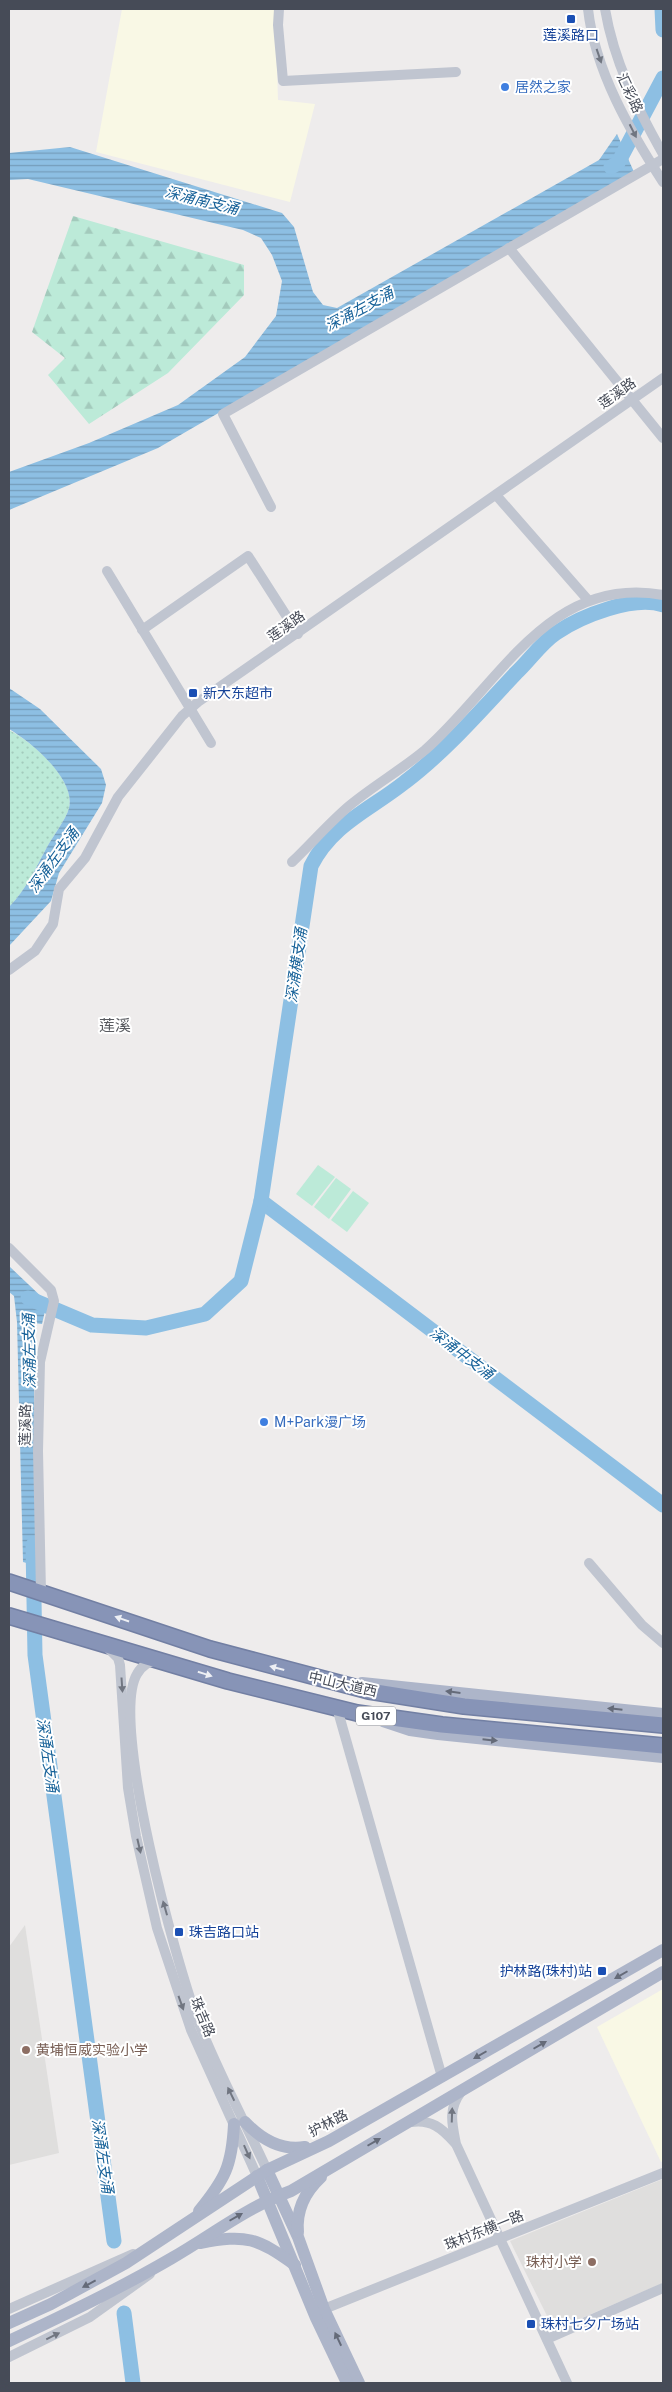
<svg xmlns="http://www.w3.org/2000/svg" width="672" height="2392" font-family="'Public Sans','Noto Sans SC',sans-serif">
  <defs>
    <pattern id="grass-dots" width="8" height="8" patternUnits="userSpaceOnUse" patternTransform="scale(1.25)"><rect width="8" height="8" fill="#bcead8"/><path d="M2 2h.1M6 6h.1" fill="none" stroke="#a3cabc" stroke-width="1.8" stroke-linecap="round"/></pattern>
    <pattern id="forest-firs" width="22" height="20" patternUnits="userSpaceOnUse" patternTransform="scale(1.25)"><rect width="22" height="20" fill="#bcead8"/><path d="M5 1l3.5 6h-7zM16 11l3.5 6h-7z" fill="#a3cabc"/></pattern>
    <pattern id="water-rules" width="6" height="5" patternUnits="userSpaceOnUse" patternTransform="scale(1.25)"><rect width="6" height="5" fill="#8dbfe3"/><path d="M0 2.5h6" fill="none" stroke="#759dbb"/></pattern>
  </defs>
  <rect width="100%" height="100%" fill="#eeecec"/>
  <g fill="#f9f8e5">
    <polygon points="122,9 275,9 278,100 315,104 290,202 96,152"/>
    <polygon points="663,1989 663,2161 661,2162 597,2027"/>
  </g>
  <g fill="#dfdedd">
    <polygon points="25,1925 59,2153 9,2165 9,1947"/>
    <polygon points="663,2179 663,2283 554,2330 510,2241"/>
  </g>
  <path fill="url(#grass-dots)" d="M9 730C31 741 76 779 69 808 66 820 52 837 46 849 34 871 27 888 9 907Z"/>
  <polygon fill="url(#forest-firs)" points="73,216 244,265 244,295 168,373 89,424 48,375 65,358 32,332"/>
  <g fill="#bcead8">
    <polygon points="318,1165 335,1177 312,1206 296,1194"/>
    <polygon points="336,1178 351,1189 329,1219 314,1207"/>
    <polygon points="353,1191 369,1203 347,1232 331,1220"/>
  </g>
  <g fill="url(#water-rules)">
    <polygon points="617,134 634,172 158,448 9,510 9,472 89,443 178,405 245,357 276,316 282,281 272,255 261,238 243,230 28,179 9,180 9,153 70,147 282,213 294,227 313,292 323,305 337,308 599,160"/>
    <path d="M9 688 40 709 101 769 106 785 102 803 59 873 51 901 9 946V907C27 888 34 871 46 849 52 837 66 820 69 808 76 779 31 742 9 729Z"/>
    <polygon points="9,1266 47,1302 42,1324 33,1323 37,1566 23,1562 17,1322 14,1296 9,1292"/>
  </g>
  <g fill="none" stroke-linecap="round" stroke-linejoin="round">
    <g stroke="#8dbfe3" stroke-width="15">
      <polyline points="662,9 663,30"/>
      <polyline points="611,167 618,163 663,78"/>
      <polyline points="261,1201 663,1505"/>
      <path d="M28 1298 92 1325 146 1328 205 1314 241 1281 261 1201 311 866C332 824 370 810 405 782 446 751 481 710 516 673 529 661 541 643 556 633 581 616 634 595 663 605"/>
      <polyline points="33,1545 35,1655 114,2241"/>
      <polyline points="124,2313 133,2383"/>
    </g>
    <defs>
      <g id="highway">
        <polyline points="9,1582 210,1649 369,1691 464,1706 663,1725"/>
        <polyline points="9,1616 228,1681 357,1713 442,1725 663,1746"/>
      </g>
    </defs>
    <use href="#highway" stroke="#727fa3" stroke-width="18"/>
    <g stroke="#c0c5d0" stroke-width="10">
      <polyline points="279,9 278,25 283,81 456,72"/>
      <path d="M588 9C595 71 630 131 663 182"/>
      <path d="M605 9C614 62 637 108 663 154"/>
      <polyline points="509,248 663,438"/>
      <polyline points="496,495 588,600"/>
      <polyline points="271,507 223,414 663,159"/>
      <polyline points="107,571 211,743"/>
      <polyline points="142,630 248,556 298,634"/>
      <path d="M292 862C311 844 329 823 349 806 373 786 401 770 425 750 498 686 549 574 663 595"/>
      <polyline points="9,970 35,951 53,924 59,889 85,858 118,797 182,716 198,702 663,378"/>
      <polyline points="9,1248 51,1290 54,1301 40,1362 38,1451 41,1592"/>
      <polyline points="589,1563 642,1625 663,1643"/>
      <polyline points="107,1647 118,1658 120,1665 128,1788 136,1836 157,1928 191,2030 257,2176"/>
      <path d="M158 1659C149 1662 142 1665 137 1674 109 1721 177 1966 198 2021 218 2072 244 2120 267 2170"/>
      <polyline points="337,1708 442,2077"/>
      <path d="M461 2092C448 2109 452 2124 456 2144L567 2383"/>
      <path d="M411 2122C431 2119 442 2128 455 2143"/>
      <polyline points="9,2309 133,2254"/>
      <polyline points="319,2311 663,2173"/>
      <polyline points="547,2339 663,2288"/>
      <polyline points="9,2357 90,2317 150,2274"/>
    </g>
    <g stroke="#adb5c9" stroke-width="12">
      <polyline points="362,1683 663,1714"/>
      <polyline points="383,1721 410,1730 438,1734 663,1757"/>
      <path d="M245 2122C261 2139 281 2151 305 2147"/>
      <polyline points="267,2170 298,2237 324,2309 359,2383"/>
      <polyline points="257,2176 316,2318 347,2383"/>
      <path d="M199 2211C225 2179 232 2166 234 2124"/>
      <path d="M298 2232C296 2210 306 2191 321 2177"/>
      <path d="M200 2243C247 2234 257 2238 295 2265"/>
      <polyline points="9,2323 51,2304 126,2263 267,2170 329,2141 663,1950"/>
      <path d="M9 2341C64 2315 119 2289 172 2258 212 2235 247 2207 291 2191L663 1972"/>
    </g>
    <use href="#highway" stroke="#8794b7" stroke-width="15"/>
  </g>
  <defs><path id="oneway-solid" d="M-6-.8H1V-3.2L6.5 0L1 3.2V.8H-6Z" transform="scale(1.25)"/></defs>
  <g fill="#717681">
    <use href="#oneway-solid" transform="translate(599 56) rotate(71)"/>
    <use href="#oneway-solid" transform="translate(633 131) rotate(63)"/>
    <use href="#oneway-solid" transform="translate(122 1685) rotate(86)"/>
    <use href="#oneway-solid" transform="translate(139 1846) rotate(77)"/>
    <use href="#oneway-solid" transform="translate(165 1908) rotate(-106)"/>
    <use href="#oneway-solid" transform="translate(181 2003) rotate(70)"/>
    <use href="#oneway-solid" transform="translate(231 2094) rotate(-116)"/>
    <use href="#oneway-solid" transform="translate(452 2115) rotate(-88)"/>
    <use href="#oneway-solid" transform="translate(247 2152) rotate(66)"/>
    <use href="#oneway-solid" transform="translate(53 2336) rotate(-26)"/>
  </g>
  <g fill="#edeff4">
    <use href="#oneway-solid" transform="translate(122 1619) rotate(-161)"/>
    <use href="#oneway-solid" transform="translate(277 1668) rotate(-165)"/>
    <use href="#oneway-solid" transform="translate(205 1674) rotate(17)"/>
  </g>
  <g fill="#656b79">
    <use href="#oneway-solid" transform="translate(453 1692) rotate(-173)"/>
    <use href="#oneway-solid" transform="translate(615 1709) rotate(-174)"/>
    <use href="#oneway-solid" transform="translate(490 1740) rotate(6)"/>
    <use href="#oneway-solid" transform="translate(621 1975) rotate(150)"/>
    <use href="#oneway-solid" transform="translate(540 2045) rotate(-30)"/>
    <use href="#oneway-solid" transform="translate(480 2055) rotate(150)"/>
    <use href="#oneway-solid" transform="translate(374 2142) rotate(-30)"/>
    <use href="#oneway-solid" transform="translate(236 2217) rotate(-30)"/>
    <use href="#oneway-solid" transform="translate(89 2284) rotate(152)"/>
    <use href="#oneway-solid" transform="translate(338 2339) rotate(-115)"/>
  </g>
  <g fill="#1a4fb4" stroke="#fff" stroke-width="2">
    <rect x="566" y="14" width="10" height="10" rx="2.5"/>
    <rect x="188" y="688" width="10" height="10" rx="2.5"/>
    <rect x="174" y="1927" width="10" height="10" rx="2.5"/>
    <rect x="597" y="1966" width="10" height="10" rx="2.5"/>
    <rect x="526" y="2319" width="10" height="10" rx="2.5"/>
  </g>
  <g fill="#3f7fe0" stroke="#fff" stroke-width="2">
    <circle cx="505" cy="87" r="5"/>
    <circle cx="264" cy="1422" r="5"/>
  </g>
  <g fill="#8d6e63" stroke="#fff" stroke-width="2">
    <circle cx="26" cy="2050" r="5"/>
    <circle cx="592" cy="2262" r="5"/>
  </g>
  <g text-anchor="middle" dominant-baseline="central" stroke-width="4" stroke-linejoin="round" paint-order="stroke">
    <rect fill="#fff" stroke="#7e8189" stroke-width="1" x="356" y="1706.5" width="40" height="19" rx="4"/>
    <g font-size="12" font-weight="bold" fill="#464b57">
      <text x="376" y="1716">G107</text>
    </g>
    <g font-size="14" fill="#164399" stroke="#fff" text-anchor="start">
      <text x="571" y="35" text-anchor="middle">莲溪路口</text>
      <text x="203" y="693">新大东超市</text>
      <text x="189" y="1932">珠吉路口站</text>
      <text x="592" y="1971" text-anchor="end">护林路(珠村)站</text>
      <text x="541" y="2324">珠村七夕广场站</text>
    </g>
    <g font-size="14" fill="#366cbe" stroke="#fff" text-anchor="start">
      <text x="515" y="87">居然之家</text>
      <text x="274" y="1422">M+Park漫广场</text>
    </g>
    <g font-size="14" fill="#464b57" stroke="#fff">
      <text transform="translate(630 93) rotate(65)">汇彩路</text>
      <text transform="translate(617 393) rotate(-35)">莲溪路</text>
      <text transform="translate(286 626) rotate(-35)">莲溪路</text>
      <text transform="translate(25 1425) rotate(-89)">莲溪路</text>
      <text transform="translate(343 1684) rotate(13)">中山大道西</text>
      <text transform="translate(203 2017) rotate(68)">珠吉路</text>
      <text transform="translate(328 2123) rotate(-27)">护林路</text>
      <text transform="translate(484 2230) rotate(-22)">珠村东横一路</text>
    </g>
    <g font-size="14" fill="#785e54" stroke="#fff" text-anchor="start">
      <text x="36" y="2050">黄埔恒威实验小学</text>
      <text x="582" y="2262" text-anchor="end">珠村小学</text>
    </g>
    <g font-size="15" font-style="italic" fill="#176299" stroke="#fff">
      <text transform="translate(202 200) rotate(14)">深涌南支涌</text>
      <text transform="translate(359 309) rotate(-28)">深涌左支涌</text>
      <text transform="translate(53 860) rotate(-54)">深涌左支涌</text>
      <text transform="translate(296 965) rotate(-82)">深涌横支涌</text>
      <text transform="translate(29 1351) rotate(-91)">深涌左支涌</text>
      <text transform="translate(462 1353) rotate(37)">深涌中支涌</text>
      <text transform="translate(48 1755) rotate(82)">深涌左支涌</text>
      <text transform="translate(103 2156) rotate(82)">深涌左支涌</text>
    </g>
    <g font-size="16" fill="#595b60" stroke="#fff">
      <text x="115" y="1025">莲溪</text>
    </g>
  </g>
  <rect width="672" height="2392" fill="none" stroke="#464b57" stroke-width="20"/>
</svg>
